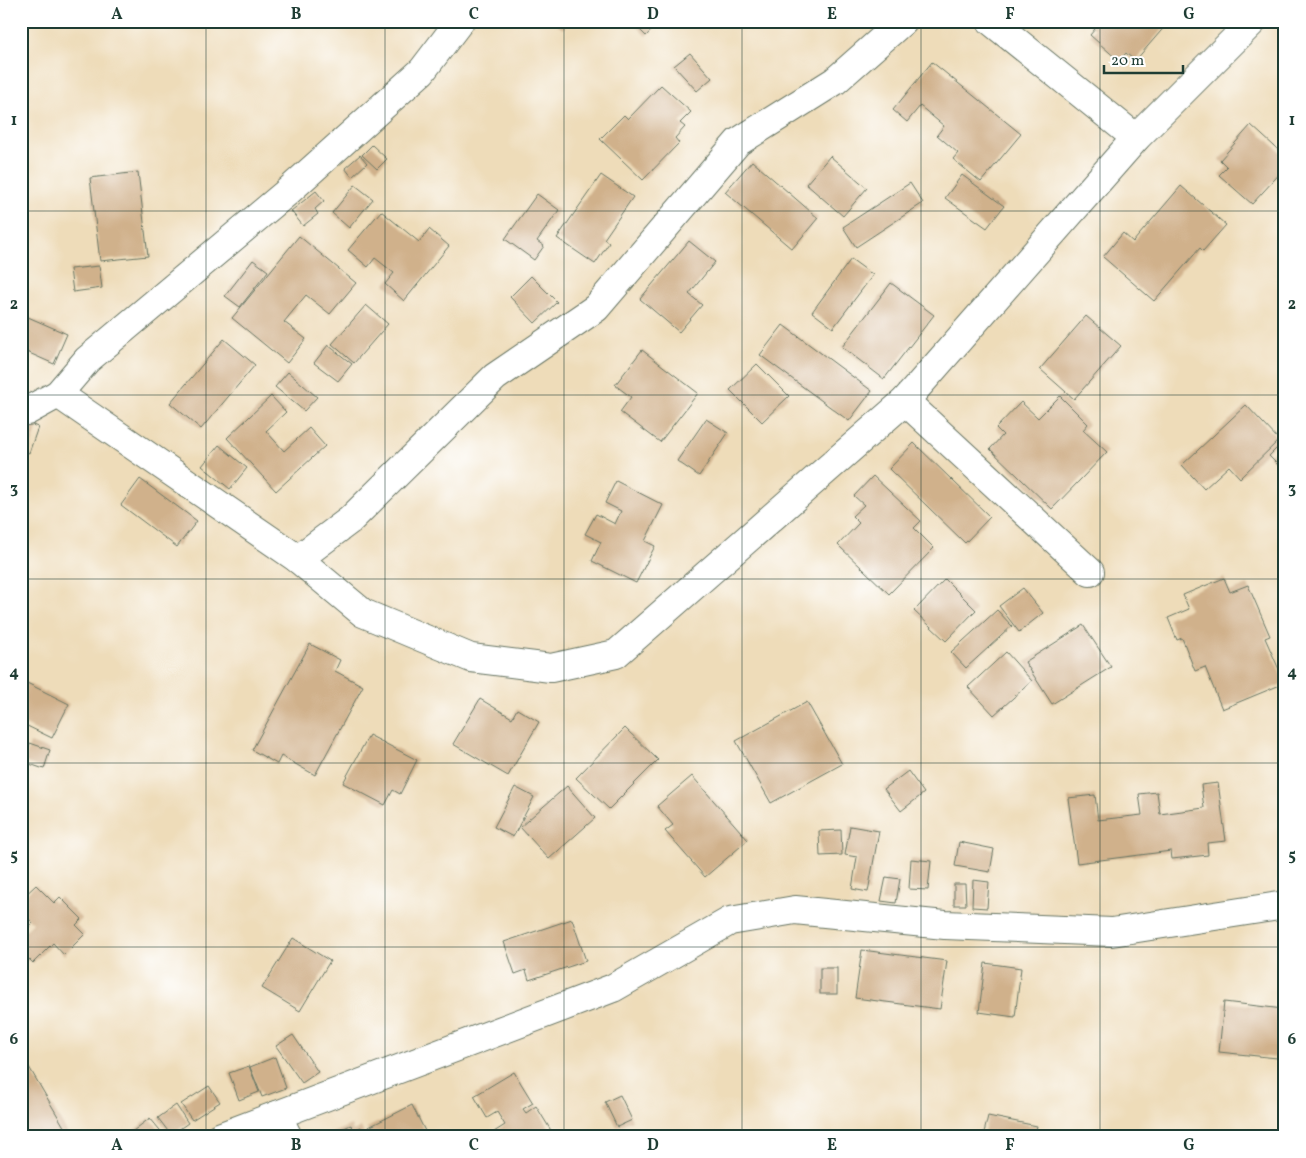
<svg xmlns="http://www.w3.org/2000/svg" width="1306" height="1158" font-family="Vollkorn,serif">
  <rect width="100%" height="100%" fill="#fff"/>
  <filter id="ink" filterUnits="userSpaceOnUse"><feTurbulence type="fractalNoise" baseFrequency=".02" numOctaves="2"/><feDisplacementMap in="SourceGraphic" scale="10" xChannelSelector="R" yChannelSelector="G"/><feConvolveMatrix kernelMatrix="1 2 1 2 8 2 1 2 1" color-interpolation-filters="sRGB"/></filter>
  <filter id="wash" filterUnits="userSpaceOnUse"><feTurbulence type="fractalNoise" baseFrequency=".0096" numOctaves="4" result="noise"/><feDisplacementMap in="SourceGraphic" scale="20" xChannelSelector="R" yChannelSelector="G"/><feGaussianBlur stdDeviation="1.12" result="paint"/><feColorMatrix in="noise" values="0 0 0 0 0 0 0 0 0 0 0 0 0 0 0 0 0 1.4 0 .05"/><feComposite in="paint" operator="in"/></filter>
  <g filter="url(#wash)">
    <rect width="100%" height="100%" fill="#eedcb9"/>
    <g id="blocks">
      <g fill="#d0b18b">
        <polygon points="552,21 569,21 563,29"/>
        <polygon points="631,21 660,21 646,36"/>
        <polygon points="1086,21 1165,21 1167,24 1135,61 1126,53 1119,61 1090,35 1095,29"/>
        <polygon points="690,53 712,78 697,91 674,66"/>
        <polygon points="932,62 1021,134 981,182 953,159 958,153 937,135 944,126 920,106 907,122 893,110"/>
        <polygon points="661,85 691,112 680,123 685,127 675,138 679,143 643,180 600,139 624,115 628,119"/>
        <polygon points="1251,125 1285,156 1285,168 1252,204 1219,175 1227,167 1220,160"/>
        <polygon points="372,145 387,159 377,169 362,155"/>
        <polygon points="360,155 367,163 352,177 345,168"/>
        <polygon points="830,156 867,188 843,216 806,184"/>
        <polygon points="752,161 818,218 792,249 725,192"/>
        <polygon points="138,172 148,256 100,261 90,178"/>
        <polygon points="601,175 633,197 604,239 609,243 595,264 557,238"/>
        <polygon points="962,175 1004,206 987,228 945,198"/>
        <polygon points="910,183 923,203 856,247 843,227"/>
        <polygon points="355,185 373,199 349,228 332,213"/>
        <polygon points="1181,186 1226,225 1203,251 1200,248 1154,301 1103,257 1123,233 1133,242"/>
        <polygon points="316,191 324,201 315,209 318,214 303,226 291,211"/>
        <polygon points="537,194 559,210 537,241 544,246 534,260 505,239"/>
        <polygon points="381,211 419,242 429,229 449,246 404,301 385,284 394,273 375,258 368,267 348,250"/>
        <polygon points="299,236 356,283 330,314 306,295 284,322 306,339 287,363 232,318"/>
        <polygon points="689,241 715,262 689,294 702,305 679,332 640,299"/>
        <polygon points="851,259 873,275 833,328 812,312"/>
        <polygon points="253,260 268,271 240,307 225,296"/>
        <polygon points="99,266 102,288 73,292 70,269"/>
        <polygon points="531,276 557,302 535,323 510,297"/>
        <polygon points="891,283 934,315 884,379 842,347"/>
        <polygon points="366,305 388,324 354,363 332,344"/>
        <polygon points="1086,316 1121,346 1074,399 1040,369"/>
        <polygon points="28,317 67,334 54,364 27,352 21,366 21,333"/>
        <polygon points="783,325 872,391 849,421 760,355"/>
        <polygon points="224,339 255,365 201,429 170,403"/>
        <polygon points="328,345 352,364 338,381 314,363"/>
        <polygon points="642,350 698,393 660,442 620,412 631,397 615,385"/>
        <polygon points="757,364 789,396 762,422 730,390"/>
        <polygon points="288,372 317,397 304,411 275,387"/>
        <polygon points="271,396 286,412 266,431 284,451 309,428 325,446 276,491 227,438"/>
        <polygon points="1060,396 1088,424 1083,430 1107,452 1052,509 990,449 1003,435 996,428 1021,402 1038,418"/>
        <polygon points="1246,405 1279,440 1240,478 1229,466 1204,489 1182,465"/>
        <polygon points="706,419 728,433 699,476 677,461"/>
        <polygon points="21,421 38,427 29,453 21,450"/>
        <polygon points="1285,440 1285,472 1269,456"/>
        <polygon points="914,443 990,517 965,543 889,469"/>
        <polygon points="219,445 247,468 230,489 202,466"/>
        <polygon points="873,476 921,521 914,528 934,548 889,594 838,545 859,523 852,516 864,505 854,496"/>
        <polygon points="140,479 197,521 177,547 121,505"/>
        <polygon points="616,481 663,505 645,541 655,546 636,583 592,561 601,542 585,534 596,514 615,524 621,511 605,503"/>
        <polygon points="1224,578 1230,592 1248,585 1270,636 1265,638 1285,683 1222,709 1205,667 1195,671 1182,638 1177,640 1168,618 1189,609 1183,595"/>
        <polygon points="945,579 976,610 946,641 914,611"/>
        <polygon points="1023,588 1043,613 1019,632 999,606"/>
        <polygon points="997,610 1012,626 966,668 951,652"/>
        <polygon points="1083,625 1111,667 1052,704 1025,662"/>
        <polygon points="310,644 340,660 335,671 363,686 315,775 281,756 277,764 252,750"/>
        <polygon points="1006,652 1032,681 994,715 968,687"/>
        <polygon points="21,680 69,704 52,738 21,723"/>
        <polygon points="480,699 512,718 517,709 539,722 508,776 453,744"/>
        <polygon points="807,702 842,764 771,803 736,741"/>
        <polygon points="625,728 658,760 609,809 576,778"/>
        <polygon points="369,735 417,760 400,794 393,790 385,805 343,783"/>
        <polygon points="30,743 50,750 44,769 24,762"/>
        <polygon points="908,771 924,793 901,811 884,789"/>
        <polygon points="692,776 748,840 705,877 665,831 673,825 657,806"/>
        <polygon points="1218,783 1226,841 1207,843 1208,855 1172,859 1171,851 1077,863 1068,798 1095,795 1098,820 1142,815 1139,794 1157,792 1160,814 1204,808 1201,785"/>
        <polygon points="567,786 595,818 549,859 520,827"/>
        <polygon points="515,787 534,797 513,837 494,827"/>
        <polygon points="850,826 879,831 868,892 852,889 857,857 845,855"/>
        <polygon points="841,830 842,855 820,856 819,831"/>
        <polygon points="959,842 994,849 990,872 955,866"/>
        <polygon points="911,859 931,861 928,890 909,889"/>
        <polygon points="886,877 900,879 896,903 881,901"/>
        <polygon points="973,880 989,882 987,908 972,907"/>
        <polygon points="954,884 965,884 966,905 954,905"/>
        <polygon points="36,885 54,903 60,897 82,919 76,925 85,934 64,955 53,943 33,963 29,959 21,967 21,935 33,923 21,911 21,899"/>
        <polygon points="572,919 586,961 529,980 526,970 515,974 504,942"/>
        <polygon points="293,938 330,961 300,1011 262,988"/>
        <polygon points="862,950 947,961 940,1009 855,998"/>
        <polygon points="985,963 1021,968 1015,1017 979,1012"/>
        <rect x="820" y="968" width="17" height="26"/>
        <polygon points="1224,1002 1283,1009 1277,1058 1219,1052"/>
        <polygon points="293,1035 318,1072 302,1083 276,1046"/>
        <polygon points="275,1057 286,1088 262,1097 250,1067"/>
        <polygon points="249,1066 259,1092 239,1100 229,1073"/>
        <polygon points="29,1067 70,1137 21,1137 21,1072"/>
        <polygon points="514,1072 533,1103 523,1109 526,1113 536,1106 555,1137 497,1137 494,1132 505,1125 497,1112 487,1118 474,1096"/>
        <polygon points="209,1086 220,1102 192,1120 181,1104"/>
        <polygon points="620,1095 632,1120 617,1127 605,1102"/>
        <polygon points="176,1105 188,1123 171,1135 158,1118"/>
        <polygon points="412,1105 428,1137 371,1137 367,1128"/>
        <polygon points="988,1116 1037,1126 1034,1137 983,1137"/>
        <polygon points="150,1118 164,1135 161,1137 137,1137 133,1131"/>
        <polygon points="351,1125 353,1131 361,1127 365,1137 322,1137"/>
      </g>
    </g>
  </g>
  <g filter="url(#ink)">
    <use href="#blocks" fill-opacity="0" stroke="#677563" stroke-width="1"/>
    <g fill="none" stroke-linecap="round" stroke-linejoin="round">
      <defs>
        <g id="minor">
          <polyline points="991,21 1136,138"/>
          <polyline points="58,394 298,559 363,613 471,658 551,668 616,654 905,401 1136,138 1253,21"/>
          <polyline points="905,401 1090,572"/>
          <polyline points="21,412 27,411 58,394 87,360 285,194 422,71 460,21"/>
          <polyline points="298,559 350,520 495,377 596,308 738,142 835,81 903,21"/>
          <polyline points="277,1115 288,1137"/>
          <polyline points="219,1137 613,988 730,921 795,910 945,925 1112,932 1285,905"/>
        </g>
      </defs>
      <use href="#minor" stroke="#677563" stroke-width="30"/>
      <use href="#minor" stroke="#fff" stroke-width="28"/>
    </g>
  </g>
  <path fill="none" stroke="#1f3d34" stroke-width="1" stroke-opacity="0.55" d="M206 21V1137M385 21V1137M564 21V1137M742 21V1137M921 21V1137M1100 21V1137M21 211H1285M21 395H1285M21 579H1285M21 763H1285M21 947H1285"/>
  <rect width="1306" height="1158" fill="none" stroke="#fff" stroke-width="55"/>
  <path d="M1104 65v8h79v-8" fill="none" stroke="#1f3d34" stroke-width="2.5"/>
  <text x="1111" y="65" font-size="15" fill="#1f3d34" stroke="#ffffff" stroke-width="4" paint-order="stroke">20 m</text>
  <rect x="28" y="28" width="1250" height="1102" fill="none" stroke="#1f3d34" stroke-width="2"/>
  <g font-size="16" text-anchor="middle" font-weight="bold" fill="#1f3d34">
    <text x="117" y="19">A</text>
    <text x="296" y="19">B</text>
    <text x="474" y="19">C</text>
    <text x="653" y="19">D</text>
    <text x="832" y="19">E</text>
    <text x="1010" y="19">F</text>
    <text x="1189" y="19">G</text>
    <text x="14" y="125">1</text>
    <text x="1292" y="125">1</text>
    <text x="14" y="309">2</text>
    <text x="1292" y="309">2</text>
    <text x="14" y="493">3</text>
    <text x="1292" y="493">3</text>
    <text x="14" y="677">4</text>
    <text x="1292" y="677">4</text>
    <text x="14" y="860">5</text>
    <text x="1292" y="860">5</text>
    <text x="14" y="1044">6</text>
    <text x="1292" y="1044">6</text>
    <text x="117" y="1150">A</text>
    <text x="296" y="1150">B</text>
    <text x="474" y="1150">C</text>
    <text x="653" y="1150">D</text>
    <text x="832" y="1150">E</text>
    <text x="1010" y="1150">F</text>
    <text x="1189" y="1150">G</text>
  </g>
</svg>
